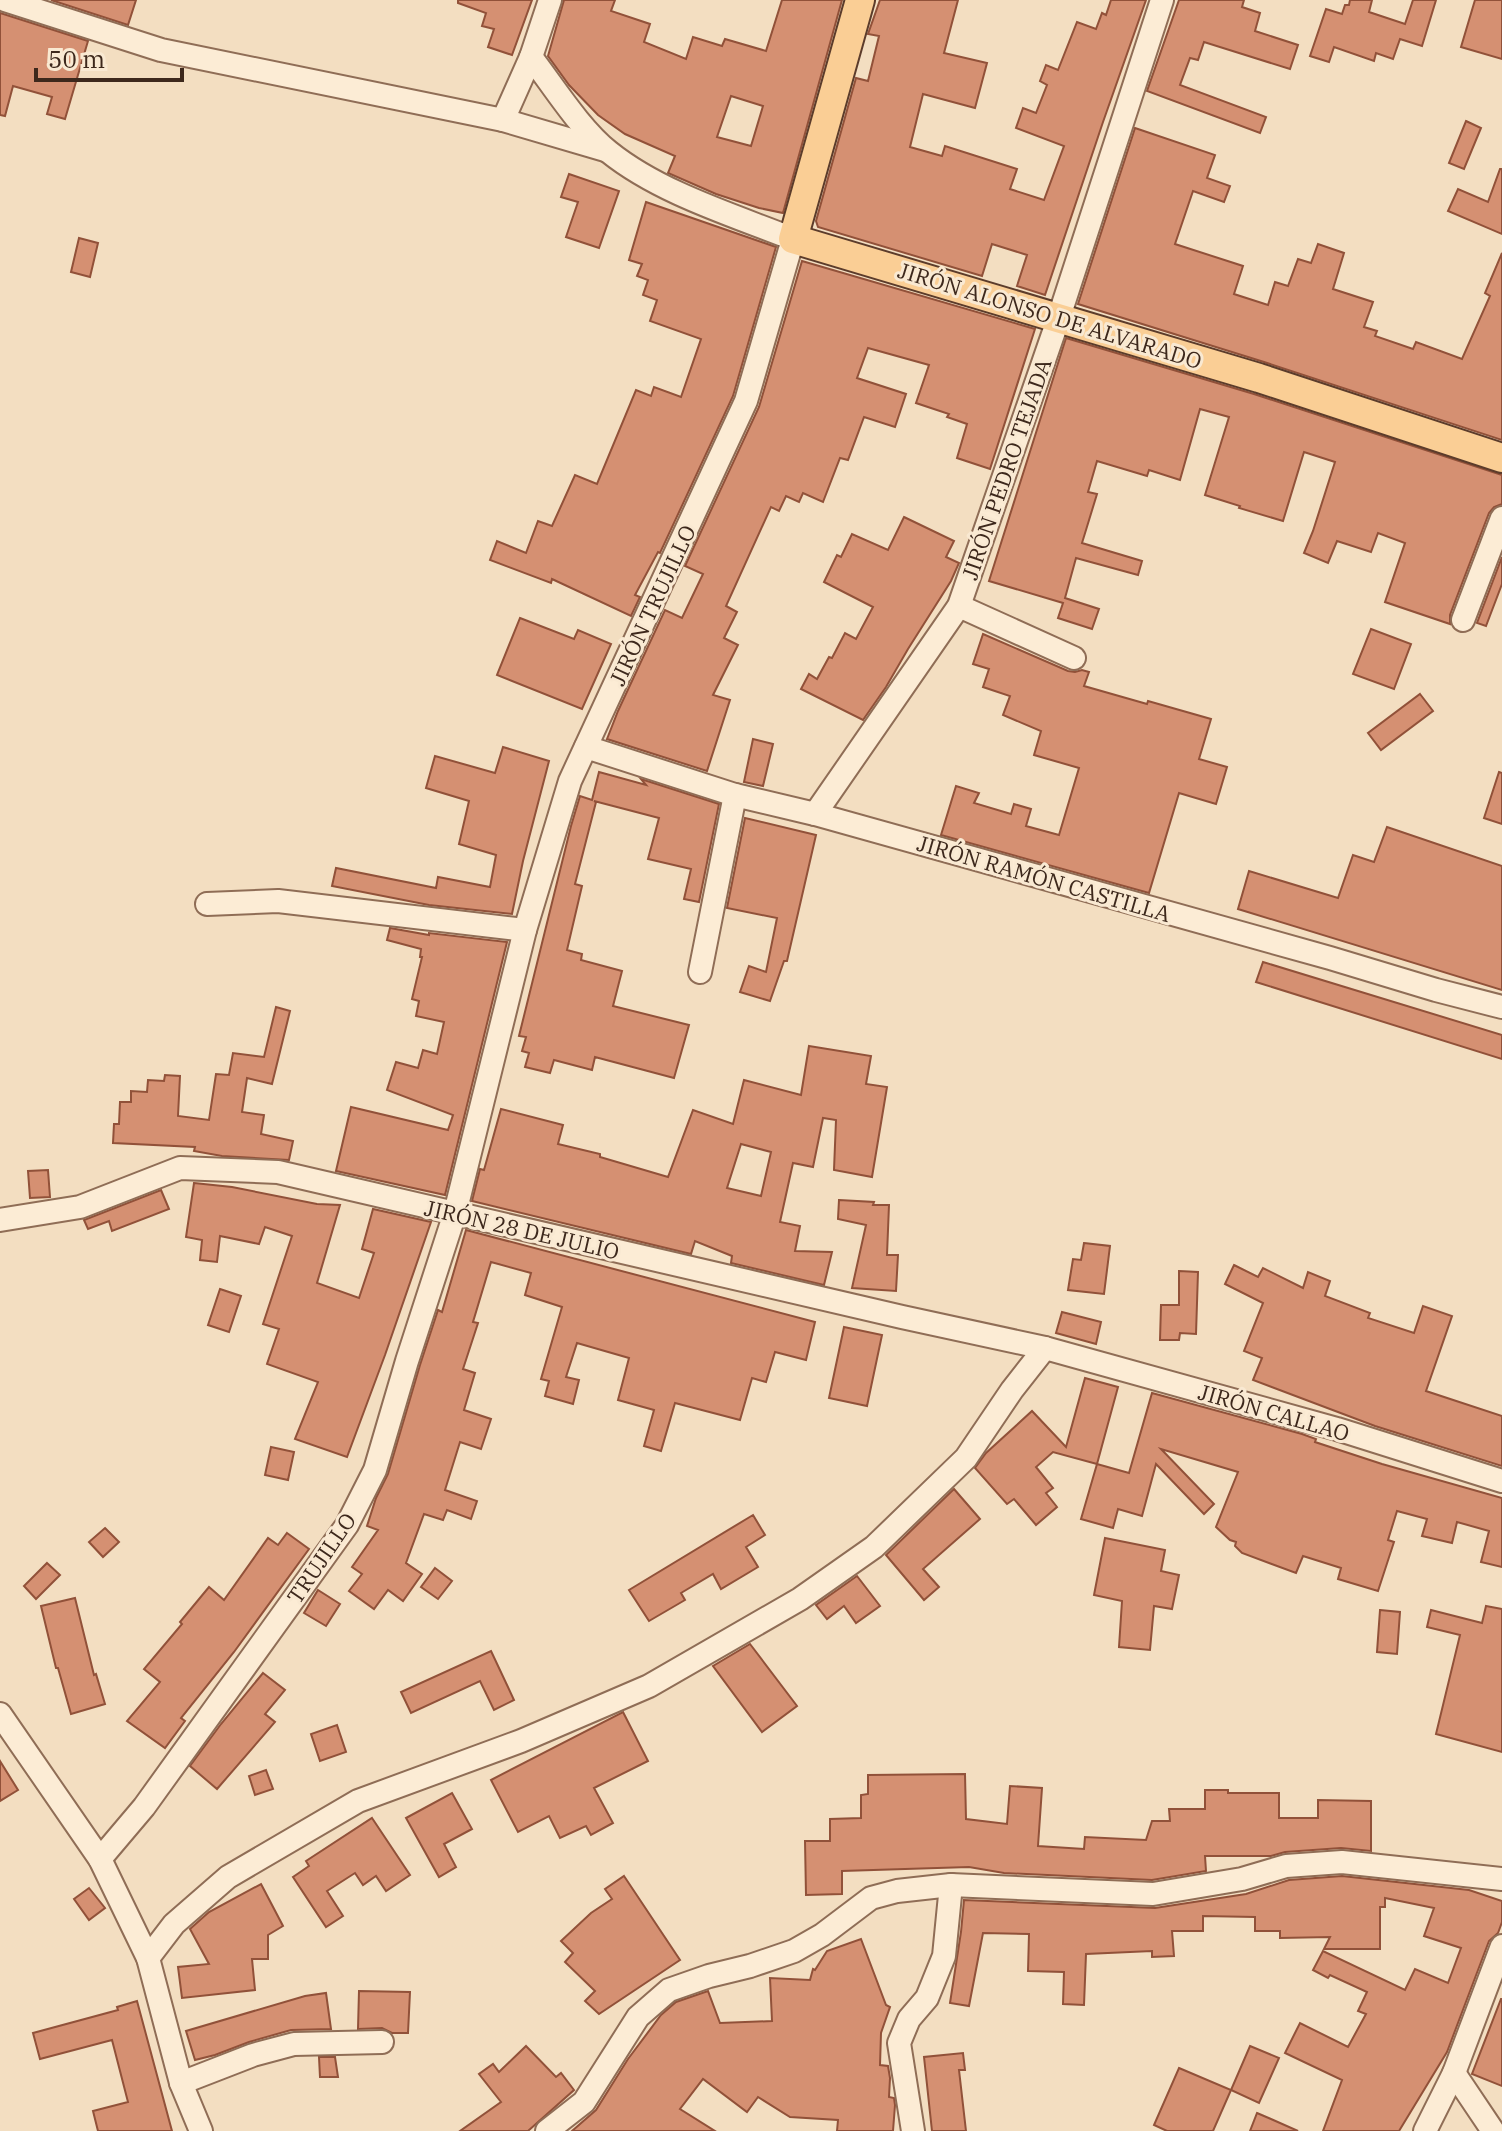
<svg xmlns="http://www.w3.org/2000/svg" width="1502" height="2131" font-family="'IBM Plex Serif',serif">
  <rect width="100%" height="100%" fill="#f3dec1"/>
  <g fill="#d59072" stroke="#915139" stroke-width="2" fill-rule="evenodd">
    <polygon points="51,0 136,0 128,25"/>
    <polygon points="458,0 532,0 512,55 488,47 494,29 482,26 486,13 458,3"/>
    <path d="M564 0H615L611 11 650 24 644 42 686 59 693 37 722 46 725 39 766 51 782 0H842L783 213 759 208 716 194 668 173 675 156 625 134 598 115 569 85 548 56ZM731 96 763 106 751 146 717 137Z"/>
    <polygon points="880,0 958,0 944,53 987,63 975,108 923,94 910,147 942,156 945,146 1017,169 1010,189 1044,200 1064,146 1016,128 1023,108 1036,113 1047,85 1040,81 1046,65 1058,70 1077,22 1096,29 1102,13 1106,15 1111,0 1146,0 1103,122 1045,295 1017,286 1027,255 992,244 982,276 818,227 816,221 856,78 868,81 879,36 868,34"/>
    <polygon points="1179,0 1244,0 1242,7 1260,13 1255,31 1298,45 1290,69 1204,42 1198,60 1190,58 1180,85 1266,117 1260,133 1147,91"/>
    <polygon points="1350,0 1372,0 1369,12 1405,24 1413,0 1436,0 1422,46 1400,39 1393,59 1376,53 1374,61 1334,47 1329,62 1310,56 1326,9 1342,14 1345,5 1349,5"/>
    <polygon points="1475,0 1502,0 1502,59 1461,47"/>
    <polygon points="0,13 88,41 65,119 47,114 52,97 13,86 5,116 0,115"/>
    <polygon points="1466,121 1481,128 1464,169 1449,163"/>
    <polygon points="1135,128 1215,155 1207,178 1230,186 1224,202 1193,191 1175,244 1243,266 1234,294 1268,305 1275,282 1288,286 1298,259 1311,263 1318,244 1344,253 1333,289 1373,302 1364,327 1377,331 1375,336 1413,349 1416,342 1462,359 1490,296 1485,293 1502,253 1502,440 1264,362 1078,304"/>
    <polygon points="1500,169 1502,169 1502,234 1448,211 1458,189 1488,202"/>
    <polygon points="569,174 619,191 599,248 566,237 578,202 561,197"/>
    <polygon points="646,202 776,247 733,396 660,553 658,552 635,595 640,597 631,616 552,579 551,583 490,560 497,541 526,553 538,521 552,526 575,475 597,484 636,390 651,396 654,387 681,397 701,339 650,321 657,300 643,295 648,280 637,276 642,264 629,260"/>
    <polygon points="79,238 98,243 90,277 71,272"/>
    <polygon points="802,261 1035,329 990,469 957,458 967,424 947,417 949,414 916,403 929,365 868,348 857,378 906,394 895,427 864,417 848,460 840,458 823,502 803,493 799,502 786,496 779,511 771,507 726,606 737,612 724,638 738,645 713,695 730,700 707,771 607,739 618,711 665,610 682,618 703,574 685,566 759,407"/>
    <polygon points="1066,338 1254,394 1502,475 1502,504 1494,507 1489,513 1450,615 1450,624 1385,602 1405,543 1378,533 1371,552 1337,541 1328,563 1304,553 1313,531 1335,462 1304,452 1283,521 1239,508 1240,506 1205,495 1229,417 1200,409 1180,480 1149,470 1147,476 1097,461 1088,492 1097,494 1082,543 1142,561 1138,575 1076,558 1065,598 1099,609 1092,629 1058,618 1063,603 989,581"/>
    <polygon points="904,517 954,541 946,557 959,563 951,581 908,649 886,687 863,720 801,689 809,674 817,679 829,657 832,658 845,633 856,639 873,607 824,582 837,555 841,557 852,534 888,550"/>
    <polygon points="1502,557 1502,584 1486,626 1477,623"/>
    <polygon points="520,618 574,639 578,630 611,644 582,709 497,675"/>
    <polygon points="1371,629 1411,644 1394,689 1353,674"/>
    <polygon points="983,634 1068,671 1075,672 1082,670 1089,672 1084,686 1147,704 1148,701 1211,719 1199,759 1227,767 1216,804 1179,793 1149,893 941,835 956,786 979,793 974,803 1011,814 1014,804 1031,809 1026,826 1059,835 1079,768 1034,755 1041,731 1003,715 1010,696 983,687 989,669 973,664"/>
    <polygon points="1420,694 1433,711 1381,750 1368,733"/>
    <polygon points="753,739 773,744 763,786 744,782"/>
    <polygon points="503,747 549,761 523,861 512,914 429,905 332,886 336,868 436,888 438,877 490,887 496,855 459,844 469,801 426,788 435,756 495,773"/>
    <polygon points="599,772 646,785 641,779 719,804 699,902 684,899 691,869 648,859 659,818 594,801 596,802 575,884 582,886 567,950 582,954 581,960 622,971 613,1006 689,1025 674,1078 595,1057 592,1070 554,1060 550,1073 525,1067 529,1053 522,1051 526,1037 519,1036 571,826 580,796 592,800"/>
    <polygon points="1499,772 1502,773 1502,824 1484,818"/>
    <polygon points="745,818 816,835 787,961 784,961 770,1001 740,992 749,966 766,972 777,918 727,908"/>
    <polygon points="1387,827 1502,866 1502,990 1238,909 1249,871 1338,898 1353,855 1374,862"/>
    <polygon points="390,928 429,935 429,933 507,942 445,1195 336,1171 351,1107 448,1130 453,1115 387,1090 396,1062 418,1068 423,1050 437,1054 444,1022 416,1016 419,1001 412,999 422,957 420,957 421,949 387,940"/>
    <polygon points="1263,962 1502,1035 1502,1059 1256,982"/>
    <polygon points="276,1007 290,1011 272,1084 247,1078 242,1112 264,1115 261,1134 293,1141 289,1160 222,1156 194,1151 195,1147 113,1143 114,1124 119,1124 120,1102 131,1102 131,1091 147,1092 148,1080 164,1081 165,1075 180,1076 178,1116 209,1120 216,1074 229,1075 233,1053 264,1057"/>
    <path d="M809 1046 871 1056 866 1084 887 1087 872 1177 834 1170 836 1120 823 1118 813 1167 793 1163 780 1222 800 1226 795 1251 832 1252 824 1285 731 1263 732 1256 695 1241 691 1254 472 1201 480 1169 484 1170 501 1109 563 1125 558 1144 600 1154V1157L668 1177 693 1110 733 1124 744 1080 801 1095ZM741 1144 771 1152 761 1196 727 1188Z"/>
    <polygon points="48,1170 50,1197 30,1198 28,1171"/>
    <polygon points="194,1183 232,1187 317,1204 340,1205 317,1283 359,1298 374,1253 362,1249 373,1209 431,1222 385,1355 347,1457 295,1439 318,1382 267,1364 279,1329 263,1324 292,1236 265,1227 259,1244 220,1236 217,1262 200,1260 202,1240 186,1237"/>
    <polygon points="161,1190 169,1209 112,1231 109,1221 88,1229 84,1220"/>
    <polygon points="839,1200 874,1202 873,1205 889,1205 887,1255 898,1255 896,1291 852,1288 866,1225 838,1219"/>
    <polygon points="466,1230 815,1322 806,1360 775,1352 766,1382 752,1378 740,1420 675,1403 661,1451 644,1446 654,1410 618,1400 629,1358 577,1343 566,1377 579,1380 573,1404 545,1396 549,1381 541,1379 562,1307 525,1295 531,1273 491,1262 473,1322 478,1323 463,1369 475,1373 464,1410 491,1419 481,1449 460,1442 445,1490 477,1501 471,1519 447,1510 443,1520 424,1514 406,1563 422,1574 403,1601 388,1590 374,1609 349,1591 362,1574 352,1567 378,1530 367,1526 376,1498 388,1474 420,1365 438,1310 442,1312"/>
    <polygon points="1084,1243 1110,1246 1104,1294 1068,1290 1073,1259 1081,1260"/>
    <polygon points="1234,1265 1258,1277 1263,1268 1303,1288 1308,1272 1330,1281 1325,1296 1370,1313 1368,1318 1414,1333 1423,1306 1452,1316 1426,1391 1502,1416 1502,1466 1375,1426 1253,1380 1262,1358 1244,1351 1263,1303 1225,1284"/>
    <polygon points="1179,1271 1198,1272 1196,1334 1180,1333 1179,1340 1160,1340 1161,1305 1179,1305"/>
    <polygon points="220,1289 241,1296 229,1332 208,1325"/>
    <polygon points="1062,1312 1101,1322 1096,1344 1056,1333"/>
    <polygon points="844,1327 882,1335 867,1406 829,1398"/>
    <polygon points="1085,1378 1118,1387 1097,1464 1053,1452 1036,1467 1053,1488 1046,1493 1057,1507 1036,1525 1014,1499 1007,1504 975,1468 986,1453 1032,1411 1066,1447"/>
    <polygon points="1152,1393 1302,1434 1316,1439 1315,1442 1382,1464 1502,1498 1502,1567 1481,1562 1489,1531 1457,1522 1452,1543 1422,1536 1427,1519 1397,1511 1388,1540 1394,1542 1378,1591 1338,1579 1341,1568 1303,1556 1296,1573 1242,1553 1235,1546 1236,1542 1230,1540 1216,1527 1238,1472 1161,1449 1214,1504 1204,1514 1156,1464 1142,1516 1118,1509 1113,1528 1081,1519 1097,1464 1129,1473"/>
    <polygon points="271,1447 294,1452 288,1480 265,1475"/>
    <polygon points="954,1489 980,1519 923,1569 939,1587 924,1600 886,1555"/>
    <polygon points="753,1515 765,1535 746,1547 758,1567 721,1589 713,1574 681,1593 685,1600 649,1621 629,1590"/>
    <polygon points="105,1528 119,1542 103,1557 89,1542"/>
    <polygon points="287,1533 309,1549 234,1652 181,1718 185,1721 165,1748 127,1721 160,1682 144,1669 182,1624 180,1622 209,1587 224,1600 268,1538 278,1545"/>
    <polygon points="1105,1538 1165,1550 1161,1571 1179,1575 1172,1609 1154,1606 1150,1650 1119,1647 1122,1601 1094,1595"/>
    <polygon points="47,1563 60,1575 36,1599 24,1586"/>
    <polygon points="435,1568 452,1581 438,1599 421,1587"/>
    <polygon points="857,1576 880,1606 856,1623 844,1606 827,1619 816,1605"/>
    <polygon points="318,1590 340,1604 326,1626 304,1613"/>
    <polygon points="75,1598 94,1675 96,1674 105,1704 71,1714 58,1668 56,1668 41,1606"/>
    <polygon points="1486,1606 1502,1609 1502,1752 1436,1734 1460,1635 1427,1627 1431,1610 1482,1623"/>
    <polygon points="1380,1610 1400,1612 1397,1654 1377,1652"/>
    <polygon points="750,1644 797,1706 762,1732 713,1666"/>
    <polygon points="491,1651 514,1700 494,1710 480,1681 411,1713 401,1692"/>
    <polygon points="263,1673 285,1690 265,1714 275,1722 217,1789 190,1766 221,1724"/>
    <polygon points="623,1712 648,1761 594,1788 613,1823 591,1835 586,1826 560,1838 549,1816 518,1832 491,1780"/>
    <polygon points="337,1725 346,1752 320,1761 311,1734"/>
    <polygon points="0,1761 18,1790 0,1801"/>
    <polygon points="266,1770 273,1789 255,1795 249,1776"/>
    <polygon points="965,1774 966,1819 1007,1824 1010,1786 1042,1788 1038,1846 1084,1849 1085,1837 1146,1840 1152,1821 1170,1821 1169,1809 1205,1809 1205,1790 1228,1790 1228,1793 1279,1793 1279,1818 1318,1818 1318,1800 1371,1801 1371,1851 1341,1848 1285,1852 1271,1856 1205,1856 1206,1871 1152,1880 1004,1873 969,1867 842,1871 842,1894 806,1895 805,1841 830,1841 830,1819 861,1818 861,1795 868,1794 868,1775"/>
    <polygon points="452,1793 472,1829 444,1844 456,1867 439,1877 406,1818"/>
    <polygon points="372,1818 410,1875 386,1891 376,1876 363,1885 355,1873 327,1891 343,1916 326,1927 293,1877 309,1866 306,1861"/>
    <polygon points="624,1876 680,1960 599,2014 585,2001 595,1991 565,1962 573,1953 561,1941 591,1913 612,1899 605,1889"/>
    <polygon points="1342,1876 1469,1890 1502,1901 1502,1922 1498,1933 1489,1941 1447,2052 1399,2131 1323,2131 1342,2080 1285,2053 1300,2023 1348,2047 1366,2014 1358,2011 1367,1992 1330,1975 1328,1978 1313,1970 1323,1951 1405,1990 1415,1969 1448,1983 1461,1948 1424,1936 1434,1908 1385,1898 1385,1907 1380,1907 1380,1949 1324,1949 1330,1937 1280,1938 1280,1931 1255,1931 1255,1917 1203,1916 1203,1931 1172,1931 1174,1956 1152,1957 1152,1951 1086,1954 1084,2005 1063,2004 1064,1972 1028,1971 1029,1934 983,1933 969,2006 950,2003 961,1932 964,1900 1155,1908 1246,1894 1289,1880"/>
    <polygon points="261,1884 283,1926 268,1935 268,1959 252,1959 255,1990 182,1998 178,1967 209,1964 190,1929 209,1912"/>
    <polygon points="89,1888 105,1908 89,1920 74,1899"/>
    <polygon points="861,1939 886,2005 890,2007 881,2033 880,2065 888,2066 890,2078 889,2097 894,2098 895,2105 893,2131 837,2131 838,2120 790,2117 758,2097 747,2112 703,2079 680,2109 715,2131 572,2131 596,2110 628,2059 661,2015 676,2002 708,1991 720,2023 772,2021 770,1978 810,1980 813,1969 815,1970 827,1951"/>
    <polygon points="359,1991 410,1992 408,2033 392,2033 382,2028 358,2029"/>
    <polygon points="326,1993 331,2029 291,2030 249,2042 215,2055 195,2060 186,2031 305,1996"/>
    <polygon points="1501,1999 1502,1999 1502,2086 1472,2074"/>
    <polygon points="137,2001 172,2131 98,2131 93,2111 128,2102 112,2040 40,2059 33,2033 118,2010 117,2007"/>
    <polygon points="526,2046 556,2077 561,2073 574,2090 528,2131 460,2131 501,2102 479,2074 493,2064 499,2072"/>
    <polygon points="1250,2046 1279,2058 1259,2103 1231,2090"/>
    <polygon points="963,2053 965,2070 959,2070 966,2131 932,2131 924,2057"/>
    <polygon points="319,2057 335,2057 338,2077 320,2077"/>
    <polygon points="1179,2068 1231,2090 1213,2131 1167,2131 1154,2125"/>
    <polygon points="1257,2113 1271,2119 1298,2131 1250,2131"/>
  </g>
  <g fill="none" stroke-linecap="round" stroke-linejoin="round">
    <defs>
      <g id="minor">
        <polyline points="5,0 161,50 503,120 605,150"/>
        <polyline points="503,120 531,57 550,0"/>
        <polyline points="959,606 1074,658"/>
        <polyline points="1463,620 1502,518"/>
        <polyline points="586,747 735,795 815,814 1330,958 1436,990 1502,1007"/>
        <polyline points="815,814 959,606 1059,317 1162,0"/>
        <polyline points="207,904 278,901 525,930"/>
        <polyline points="700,972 735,795"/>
        <polyline points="0,1220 80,1207 180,1168 278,1172 902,1317 1045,1348 1337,1429 1502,1481"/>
        <polyline points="0,1714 100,1859 148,1958 181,2083 201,2131"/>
        <path d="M100 1859 144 1807 347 1525 375 1470 407 1361 455 1213 525 930 570 781 746 401 793 239C733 215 660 193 609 152 580 129 554 87 531 57"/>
        <polyline points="148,1958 174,1924 228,1877 358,1801 521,1741 649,1686 800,1599 874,1547 966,1458 1012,1390 1045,1348"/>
        <polyline points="1454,2073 1493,2131"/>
        <polyline points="181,2083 253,2055 294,2044 382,2042"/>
        <polyline points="547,2131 584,2102 638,2017 669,1990 709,1976 750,1966 794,1951 822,1935 871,1898 897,1891 951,1885 1153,1894 1242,1879 1286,1866 1342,1862 1502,1879"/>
        <polyline points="913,2131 899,2043 909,2019 927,1998 944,1956 951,1885"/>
        <polyline points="1425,2131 1454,2073 1502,1946"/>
      </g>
      <polyline id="major" points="860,0 793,239 1259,378 1502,458"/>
    </defs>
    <use href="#minor" stroke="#8f6d56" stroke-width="26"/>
    <use href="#major" stroke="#5c3c2b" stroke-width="32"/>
    <use href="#minor" stroke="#fcecd5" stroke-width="22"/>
    <use href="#major" stroke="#face95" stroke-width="28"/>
  </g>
  <g text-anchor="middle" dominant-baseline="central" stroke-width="6" stroke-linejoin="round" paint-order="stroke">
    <g font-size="22" fill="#3d281c" stroke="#f9e9d2">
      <text transform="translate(1050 315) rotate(17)">JIRÓN ALONSO DE ALVARADO</text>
      <text transform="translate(1006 469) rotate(-71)">JIRÓN PEDRO TEJADA</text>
      <text transform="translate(652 605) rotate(-65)">JIRÓN TRUJILLO</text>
      <text transform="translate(1044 878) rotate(16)">JIRÓN RAMÓN CASTILLA</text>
      <text transform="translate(522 1229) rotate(13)">JIRÓN 28 DE JULIO</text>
      <text transform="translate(1274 1412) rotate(16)">JIRÓN CALLAO</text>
      <text transform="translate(321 1558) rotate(-56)">TRUJILLO</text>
    </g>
  </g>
  <path d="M36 68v12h146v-12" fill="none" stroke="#3d281c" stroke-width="4"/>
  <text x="48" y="68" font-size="24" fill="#3d281c" stroke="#f9e9d2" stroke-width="6" paint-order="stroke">50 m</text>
</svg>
